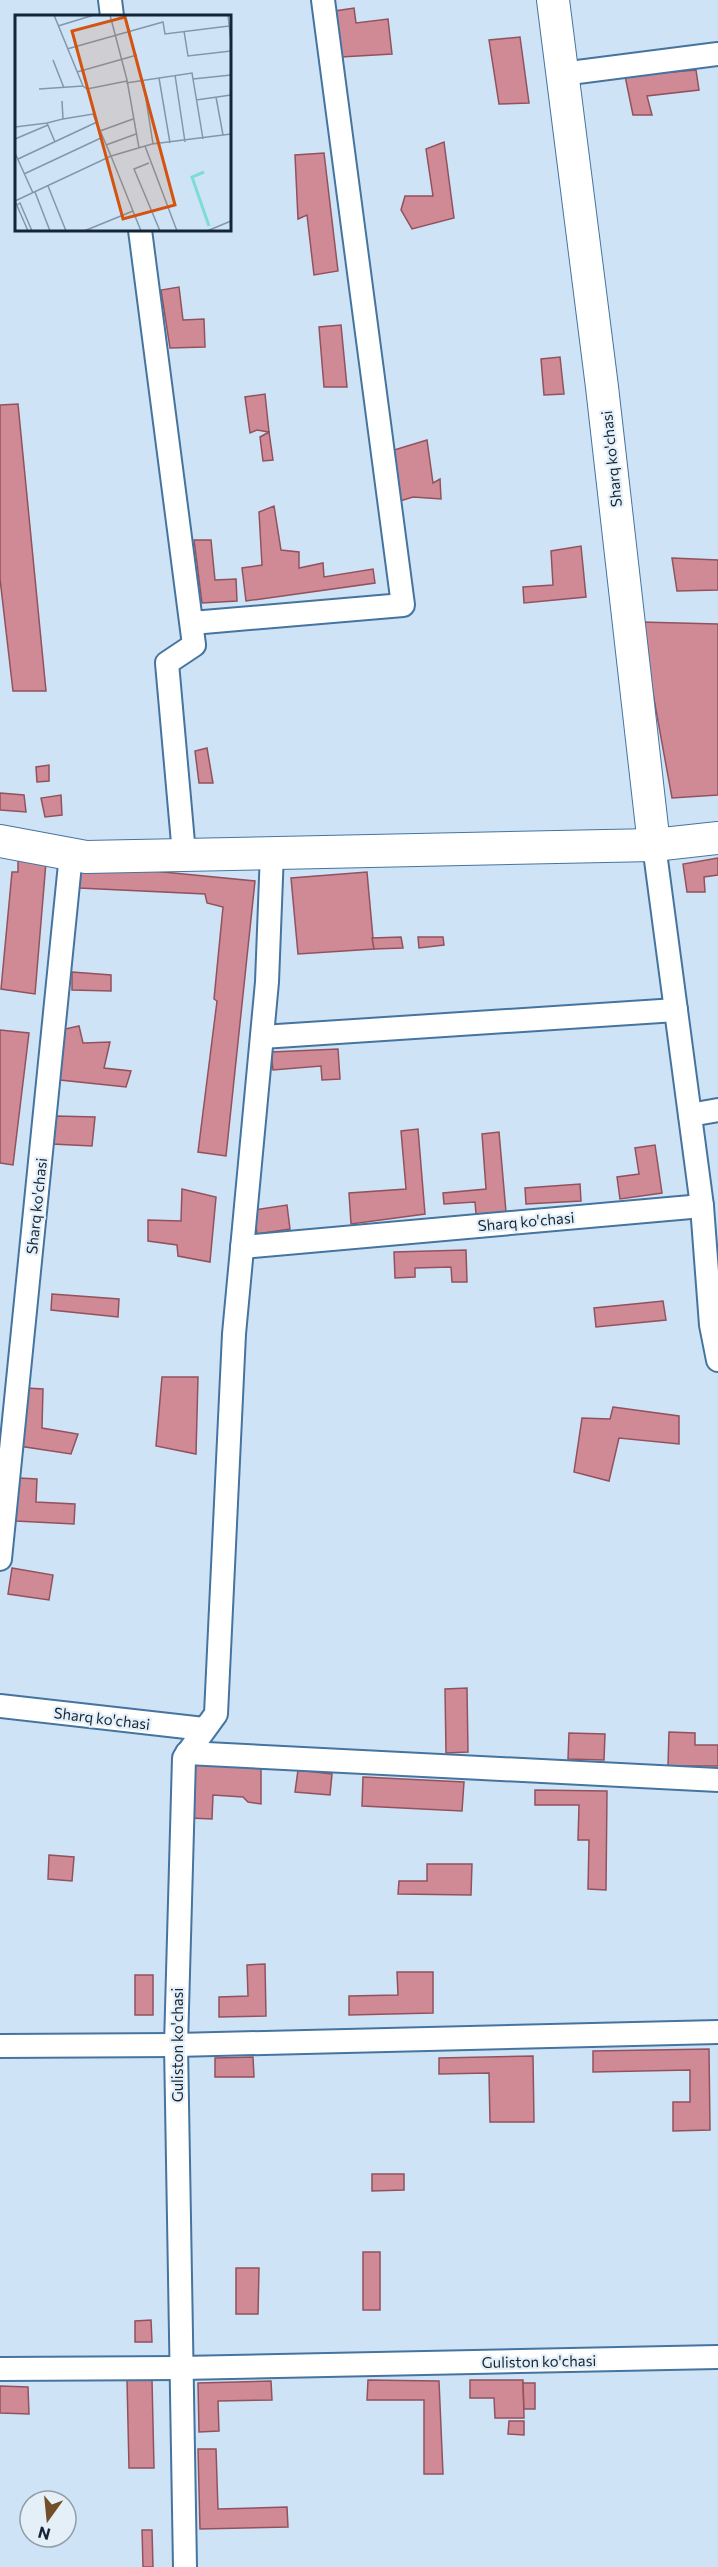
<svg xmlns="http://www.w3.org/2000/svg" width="718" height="2567" font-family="Commissioner,sans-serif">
  <rect width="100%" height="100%" fill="#cfe3f6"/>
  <g fill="#cf8a96" stroke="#91525e" stroke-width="1.5">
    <polygon points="354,8 356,23 388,19 392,54 341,57 335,11"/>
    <polygon points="520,37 529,103 499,104 489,40"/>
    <polygon points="696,70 699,90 647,96 652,115 633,115 625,76"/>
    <polygon points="444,142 454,218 412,229 401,210 405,196 433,196 426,149"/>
    <polygon points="324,153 338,271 314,275 307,215 298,219 295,155"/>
    <polygon points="179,287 183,320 204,319 205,347 170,348 161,290"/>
    <polygon points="341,325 347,387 324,387 319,327"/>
    <polygon points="560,357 564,394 544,395 541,359"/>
    <polygon points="265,394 269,432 257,430 250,433 245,397"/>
    <polygon points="18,404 46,691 13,691 0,579 0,405"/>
    <polygon points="269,432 273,460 263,461 260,437"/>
    <polygon points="427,440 433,483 440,479 441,499 413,497 400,501 394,450"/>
    <polygon points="274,506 281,550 299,552 299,568 323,563 324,577 373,569 375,583 246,601 242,568 262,565 259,512"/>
    <polygon points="194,540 211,540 215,580 236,579 237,601 202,603"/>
    <polygon points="581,546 586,597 524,603 523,587 553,585 551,551"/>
    <polygon points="672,558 718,560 718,590 677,591"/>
    <polygon points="640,622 718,624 718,795 672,798"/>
    <polygon points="207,748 213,783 199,783 195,751"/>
    <polygon points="49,765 49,781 37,782 36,767"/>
    <polygon points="0,793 24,795 26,812 0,810"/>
    <polygon points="61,795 62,815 45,817 41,798"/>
    <polygon points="18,856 46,862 35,994 1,989 12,872 18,872"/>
    <polygon points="718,858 718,875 704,877 705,892 687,892 683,864"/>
    <polygon points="81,864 255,881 226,1156 198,1152 217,1001 214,999 223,907 207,903 205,894 79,888"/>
    <polygon points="367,872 374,949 298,954 291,878"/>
    <polygon points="401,937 403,948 374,949 372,938"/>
    <polygon points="418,937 443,937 444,945 419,948"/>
    <polygon points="72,972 111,975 111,991 72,990"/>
    <polygon points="79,1026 83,1043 110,1042 104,1068 131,1071 126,1087 60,1080 65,1029"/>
    <polygon points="0,1030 29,1033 13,1165 0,1163"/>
    <polygon points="338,1049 340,1079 322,1080 321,1066 273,1070 271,1052"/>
    <polygon points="56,1116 95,1117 92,1146 52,1144"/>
    <polygon points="418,1129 425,1214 351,1224 349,1193 406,1189 401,1131"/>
    <polygon points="499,1132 506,1212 476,1214 475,1202 444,1204 443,1193 486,1189 482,1134"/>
    <polygon points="655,1145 662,1193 620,1199 617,1177 639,1174 635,1148"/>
    <polygon points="580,1184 581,1201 526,1204 525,1188"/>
    <polygon points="182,1189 216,1197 210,1262 178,1256 177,1245 148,1241 148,1220 181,1221"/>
    <polygon points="287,1205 290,1229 257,1234 254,1210"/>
    <polygon points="466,1250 467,1282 452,1282 451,1267 415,1268 415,1277 395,1278 394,1252"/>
    <polygon points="52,1294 119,1299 118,1317 51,1310"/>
    <polygon points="663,1301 666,1320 596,1327 594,1308"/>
    <polygon points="162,1377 198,1377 196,1454 156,1446"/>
    <polygon points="26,1388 43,1389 42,1428 78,1434 71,1454 19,1446"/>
    <polygon points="613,1407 679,1416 679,1444 619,1438 609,1481 574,1472 582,1418 610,1419"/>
    <polygon points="19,1478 37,1479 36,1502 75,1504 74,1524 16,1521"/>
    <polygon points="12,1568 53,1575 49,1600 8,1594"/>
    <polygon points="467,1688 468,1752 446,1753 445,1689"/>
    <polygon points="669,1732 695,1733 695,1745 718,1745 718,1766 668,1766"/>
    <polygon points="569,1733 605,1734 604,1760 568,1759"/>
    <polygon points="193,1761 261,1765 261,1804 248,1802 243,1797 213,1795 212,1819 190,1818"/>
    <polygon points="298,1770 332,1774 330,1795 295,1792"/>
    <polygon points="363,1777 464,1782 462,1811 362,1806"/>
    <polygon points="535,1790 607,1791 606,1890 588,1889 589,1840 578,1840 579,1805 535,1805"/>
    <polygon points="49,1855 74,1857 72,1881 48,1879"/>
    <polygon points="427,1864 472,1864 471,1895 398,1894 399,1881 427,1881"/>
    <polygon points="265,1964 266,2016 219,2017 219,1997 248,1996 247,1965"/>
    <polygon points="397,1972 433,1972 433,2013 349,2015 349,1996 398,1995"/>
    <rect x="135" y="1975" width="18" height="40"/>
    <polygon points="709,2049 710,2130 673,2131 673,2102 690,2102 690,2070 593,2072 593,2051"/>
    <polygon points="533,2056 534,2122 490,2122 489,2073 439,2074 439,2058"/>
    <polygon points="253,2057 254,2077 215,2077 215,2058"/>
    <polygon points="372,2174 404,2174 404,2190 372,2191"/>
    <rect x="363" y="2252" width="17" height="58"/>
    <polygon points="236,2268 259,2268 258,2314 236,2314"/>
    <polygon points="151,2320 152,2342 135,2342 135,2321"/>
    <polygon points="127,2380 152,2380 154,2468 129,2468"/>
    <polygon points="368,2380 439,2381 443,2474 424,2474 424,2400 367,2400"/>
    <polygon points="470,2380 523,2380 524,2418 495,2418 494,2398 470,2398"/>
    <polygon points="271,2381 272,2400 218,2401 219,2431 199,2432 198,2383"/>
    <polygon points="523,2383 535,2383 535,2409 524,2409"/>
    <polygon points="0,2386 28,2387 29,2414 0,2413"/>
    <polygon points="509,2421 524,2421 524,2435 508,2434"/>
    <polygon points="198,2449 216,2449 218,2509 287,2507 288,2527 200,2529"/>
    <polygon points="142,2530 152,2530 153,2567 143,2567"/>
  </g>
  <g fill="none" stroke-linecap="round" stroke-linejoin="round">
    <defs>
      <g id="street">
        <polyline points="110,0 112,16"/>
        <polyline points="562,74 718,54"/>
        <polyline points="140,230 194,645 167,663 184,854"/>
        <polyline points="192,623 403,605 323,0"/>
        <polyline points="654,845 702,1206 711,1325 718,1360"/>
        <polyline points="262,1037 676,1010"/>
        <polyline points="690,1115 718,1110"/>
        <polyline points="242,1247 702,1206"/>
        <polyline points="0,1559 71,854"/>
        <polyline points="0,1706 204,1729"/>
        <polyline points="187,1753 718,1780"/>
        <polyline points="0,2046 176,2045 718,2032"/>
        <polyline points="0,2369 181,2368 718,2357"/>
        <polyline points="185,2567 176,2045 184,1758 216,1714 234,1334 267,982 272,852"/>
      </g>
      <g id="secondary">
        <polyline points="553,0 602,387 654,845"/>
        <polyline points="0,841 86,857 654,845 718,838"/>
      </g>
    </defs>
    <use href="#street" stroke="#45749f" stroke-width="26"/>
    <use href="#secondary" stroke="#45749f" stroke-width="34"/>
    <use href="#street" stroke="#fff" stroke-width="22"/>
    <use href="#secondary" stroke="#fff" stroke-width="32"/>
  </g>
  <g text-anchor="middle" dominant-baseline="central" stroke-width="4.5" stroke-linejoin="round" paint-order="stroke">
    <g font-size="15" fill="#122638" stroke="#e5eff8">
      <text transform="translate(611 459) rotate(-96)">Sharq ko'chasi</text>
      <text transform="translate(36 1206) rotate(-84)">Sharq ko'chasi</text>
      <text transform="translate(526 1221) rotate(-5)">Sharq ko'chasi</text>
      <text transform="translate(102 1718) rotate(7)">Sharq ko'chasi</text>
      <text transform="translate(177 2045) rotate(-90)">Guliston ko'chasi</text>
      <text transform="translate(539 2361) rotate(-1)">Guliston ko'chasi</text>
    </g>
  </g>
  <g transform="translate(15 15)">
    <rect width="216" height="216" fill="#cfe3f6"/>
    <path fill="none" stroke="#7cddd4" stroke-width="3" d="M189 157 177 162 194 211"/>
    <path fill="none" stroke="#8397aa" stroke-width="1.5" d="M39 0 68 71M95 0 112 65 124 133M213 0 216 28M43 11 79 0M169 16 173 41 216 36M52 34 148 7 150 19 214 11M38 45 49 73M62 57 122 40M160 60 170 127M144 63 155 128M178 64 216 60M128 65 138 129M111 68 177 58 188 124M24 74 68 71 72 74 112 66M201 82 208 120M181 85 216 80M48 104 78 99 96 141 137 129 216 119M32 108 48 104 47 86M0 112 32 108 40 127M85 116 118 104M0 124 33 110M91 130 121 119M130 131 162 216M0 138 18 178M3 144 82 107M134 148 119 154 145 216M9 159 88 122M33 171 51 216M20 177 35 216M0 186 96 141 126 216M0 186 13 216M2 190 5 188 17 216M69 216 118 196M192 216 216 206"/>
    <path fill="#d35410" fill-opacity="0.15" stroke="#d35410" stroke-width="3" d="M110 2 160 190 108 204 57 16Z"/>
    <rect width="216" height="216" fill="none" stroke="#122638" stroke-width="3"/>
  </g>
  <g transform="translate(48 2519) rotate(195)"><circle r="28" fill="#e5eff8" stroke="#919fab" stroke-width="1.5"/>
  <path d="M0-4.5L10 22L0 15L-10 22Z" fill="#724f28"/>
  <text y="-9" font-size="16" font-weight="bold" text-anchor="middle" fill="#122638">N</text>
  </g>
</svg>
